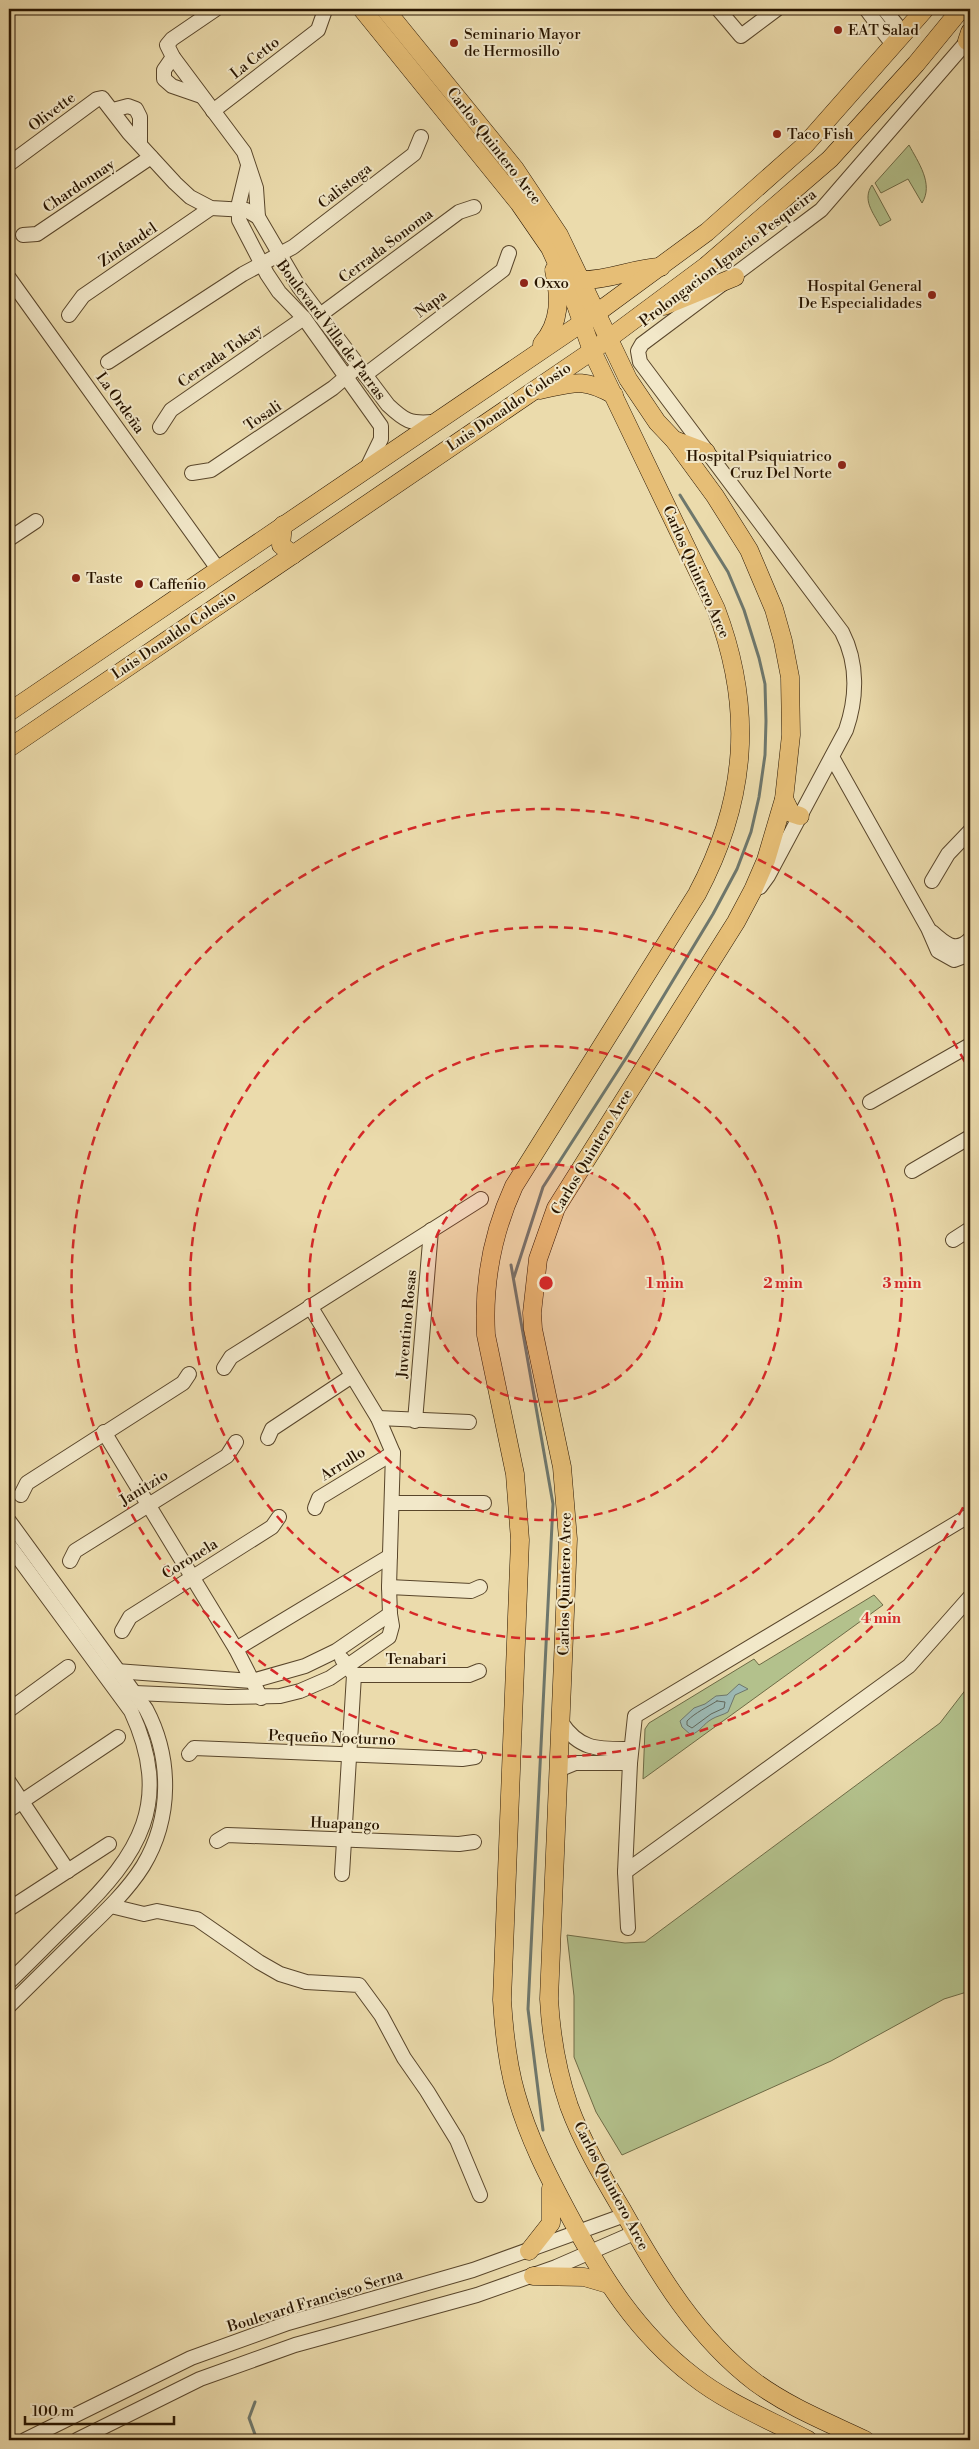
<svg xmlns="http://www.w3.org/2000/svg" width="979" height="2449" font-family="'Libre Bodoni',serif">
  <rect width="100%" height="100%" fill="#ebdbac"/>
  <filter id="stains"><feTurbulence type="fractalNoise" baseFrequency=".004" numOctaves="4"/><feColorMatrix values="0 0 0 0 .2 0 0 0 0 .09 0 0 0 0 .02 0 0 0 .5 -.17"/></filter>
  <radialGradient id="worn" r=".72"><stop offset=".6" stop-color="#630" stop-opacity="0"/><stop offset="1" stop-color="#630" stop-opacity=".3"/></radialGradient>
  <g fill="#b3c18c" stroke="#6e6b46">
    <path d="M909 145C918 162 934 184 922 203L908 179 881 193 875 183Z"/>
    <path d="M872 185 891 220 880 226C873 212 862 200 872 185Z"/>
    <polygon points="874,1595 883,1605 643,1779 645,1729 649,1723 754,1659 759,1665"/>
    <polygon points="970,1684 970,1991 944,1999 831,2061 622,2155 596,2112 574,2057 574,1996 567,1935 625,1943 645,1942 940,1723"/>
  </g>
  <path fill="#9cb9b4" stroke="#6e776c" d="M739 1684 748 1689 735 1695 728 1712C723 1715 717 1716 712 1719 703 1724 701 1731 691 1735L682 1727 680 1721 694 1708 705 1704 716 1696 727 1695Z"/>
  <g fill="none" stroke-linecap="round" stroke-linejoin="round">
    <path stroke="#62675a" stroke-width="1" d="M717 1701 725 1702 724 1708 711 1714 692 1728 687 1725V1721C696 1712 706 1708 717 1701Z"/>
    <g stroke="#6e776c" stroke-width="3">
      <polyline points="511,1265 553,1504 528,2009 543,2130"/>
      <polyline points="514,1277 543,1187 628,1055 713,914 737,869 751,832 759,797 765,755 766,721 765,684 759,658 744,610 728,572 680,495"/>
      <polyline points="255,2402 249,2418 257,2440"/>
    </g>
    <defs>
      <g id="minor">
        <polyline points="216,9 172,39 167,45 173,57 244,152 256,188 258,217"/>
        <polyline points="718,9 741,36 777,9"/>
        <polyline points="866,9 894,46"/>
        <polyline points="884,9 904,34"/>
        <polyline points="173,57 164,70 164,79 172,86 201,96"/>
        <polyline points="113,110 128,106 136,109 140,117 140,144"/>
        <polyline points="213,111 318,30 324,13"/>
        <path d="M9 164 97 99 102 98 129 133 175 183 190 197 211 208 246 210 258 217 299 287 388 405C405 421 410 424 433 422"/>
        <polyline points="248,166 239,203 239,220 267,274 279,292 304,318 381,426 381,439 367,468"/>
        <polyline points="23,235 37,234 151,157"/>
        <polyline points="9,278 218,569"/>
        <polyline points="69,315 83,296 211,208"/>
        <polyline points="320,315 459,212 474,207"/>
        <polyline points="108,362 243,274 293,247 414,154 421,137"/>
        <polyline points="365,375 503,270 509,253"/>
        <polyline points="160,427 171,410 304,318"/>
        <polyline points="192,473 211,470 333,388 354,370"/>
        <polyline points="9,539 36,521"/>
        <polyline points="832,757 928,928 938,951 954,960 970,954"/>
        <polyline points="932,881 948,854 970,831"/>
        <path d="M760 887 768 876 846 730C857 698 858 663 842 632L640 362 638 351 642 344 821 210 970 38"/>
        <path d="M932 932C944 943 956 954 970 939"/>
        <polyline points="870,1102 970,1045"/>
        <polyline points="912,1171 970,1137"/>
        <polyline points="953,1240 970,1229"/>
        <polyline points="224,1368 231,1357 481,1199"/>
        <polyline points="378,1418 469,1422"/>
        <polyline points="415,1421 431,1230"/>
        <polyline points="104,1432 236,1649 261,1698"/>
        <polyline points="268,1438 272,1429 352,1376"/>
        <polyline points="21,1495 27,1483 183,1383 189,1374"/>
        <polyline points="392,1503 484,1503"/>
        <polyline points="315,1508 319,1498 393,1453"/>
        <path d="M9 1521 146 1709C172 1758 172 1818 143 1866 128 1890 105 1912 85 1931 60 1956 34 1981 9 2006"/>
        <path d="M9 1545 131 1711C173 1802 140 1854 74 1918 52 1939 31 1961 9 1982"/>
        <polyline points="70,1561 75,1551 227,1456 236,1442"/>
        <polyline points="389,1587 471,1591 480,1587"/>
        <polyline points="122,1631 130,1617 272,1527 279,1517"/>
        <polyline points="236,1649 390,1556"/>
        <polyline points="116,1671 252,1681 305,1666 336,1651 390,1614"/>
        <polyline points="354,1675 469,1675 479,1671"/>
        <polyline points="120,1694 135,1693 228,1697 280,1696 300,1691 330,1678 389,1637 392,1626 390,1614 389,1587 393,1453 378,1418 310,1306"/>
        <polyline points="9,1710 68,1667"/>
        <path d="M561 1722C580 1751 599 1749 631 1749"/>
        <polyline points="189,1754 194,1748 462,1759 475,1757"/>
        <polyline points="558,1770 575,1763 630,1763"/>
        <polyline points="9,1782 68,1871"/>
        <polyline points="9,1810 118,1737"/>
        <polyline points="217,1841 227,1835 459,1844 474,1842"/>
        <polyline points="625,1872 909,1666 970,1597"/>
        <polyline points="342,1874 354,1675 342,1659"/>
        <polyline points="111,1906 144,1914 157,1911 197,1919 259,1962 280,1974 306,1982 359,1985 381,2015 404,2058 427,2091 457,2140 480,2195"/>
        <polyline points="9,1909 109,1844"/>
        <polyline points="628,1928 625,1872 630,1763 635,1716 970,1515"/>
        <polyline points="25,2440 191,2358 288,2323 473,2270 625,2215"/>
        <polyline points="77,2440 200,2379 295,2345 477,2295 556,2267 634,2233"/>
      </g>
      <g id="major">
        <path d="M362 9 519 203 550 248 576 305 592 351 716 609C754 709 747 800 697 894L514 1186C492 1234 483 1282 486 1335L515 1474 520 1540 502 2000C504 2032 507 2063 516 2094 528 2137 548 2176 569 2215 602 2277 637 2333 693 2376 727 2403 770 2420 808 2440"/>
        <path d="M385 9 515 169 559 235 628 379 657 422 674 440 715 496 749 550 774 609 783 641 790 677 791 735 784 799 766 860 753 890 736 922 556 1208 538 1259 532 1313 533 1329 562 1467 568 1539 549 1999C551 2035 557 2071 569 2106 583 2144 604 2179 624 2213 659 2275 697 2338 755 2382 789 2407 827 2422 865 2440"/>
        <polyline points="967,41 970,32"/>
        <path d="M582 280C612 280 632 268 661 267"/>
        <polyline points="664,306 735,277"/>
        <path d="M542 344C561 322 560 297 554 270"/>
        <path d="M540 390C573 383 582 377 614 395"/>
        <polyline points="674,440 706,452"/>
        <polyline points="283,525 281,545 293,555"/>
        <polyline points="9,712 598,312 707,232 805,145 925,9"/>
        <polyline points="9,748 592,351 706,266 830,159 916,64 961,9"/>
        <polyline points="784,799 791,813 800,816"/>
        <polyline points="529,2251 551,2223 551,2188"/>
        <polyline points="533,2276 584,2277 608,2284"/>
      </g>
    </defs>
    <use href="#minor" stroke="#59462b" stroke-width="16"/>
    <use href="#major" stroke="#281500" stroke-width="19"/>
    <use href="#minor" stroke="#f2e8c9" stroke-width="14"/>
    <use href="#major" stroke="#e6be76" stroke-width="18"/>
  </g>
  <circle cx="546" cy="1283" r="119" fill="#d62828" fill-opacity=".12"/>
  <g fill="none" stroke="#d62828" stroke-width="2.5" stroke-dasharray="9 6">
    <circle cx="546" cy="1283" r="119"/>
    <circle cx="546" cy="1283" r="237"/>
    <circle cx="546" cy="1283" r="356"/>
    <path d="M970 1494A474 474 0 1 1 970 1072"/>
  </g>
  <g fill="#8f2418" stroke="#f2e8c9" stroke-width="2">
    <circle cx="838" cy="30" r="5"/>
    <circle cx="454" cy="43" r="5"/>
    <circle cx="777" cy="134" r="5"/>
    <circle cx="524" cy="283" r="5"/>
    <circle cx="932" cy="295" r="5"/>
    <circle cx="842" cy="465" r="5"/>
    <circle cx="76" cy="578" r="5"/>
    <circle cx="139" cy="584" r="5"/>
  </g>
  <g text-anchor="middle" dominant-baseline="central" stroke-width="4" stroke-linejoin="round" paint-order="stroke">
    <g font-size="15" fill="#281500" stroke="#f2e8c9" text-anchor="start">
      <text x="848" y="30">EAT Salad</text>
      <text x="464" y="34">Seminario Mayor<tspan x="464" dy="17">de Hermosillo</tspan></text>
      <text x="787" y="134">Taco Fish</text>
      <text x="534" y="283">Oxxo</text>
      <text x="922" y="286" text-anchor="end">Hospital General<tspan x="922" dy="17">De Especialidades</tspan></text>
      <text x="832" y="456" text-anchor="end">Hospital Psiquiatrico<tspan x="832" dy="17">Cruz Del Norte</tspan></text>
      <text x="86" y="578">Taste</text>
      <text x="149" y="584">Caffenio</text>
    </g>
    <g font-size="15" fill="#281500" stroke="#f2e8c9">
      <text transform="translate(255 58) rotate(-38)">La Cetto</text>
      <text transform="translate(52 112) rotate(-37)">Olivette</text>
      <text transform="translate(494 146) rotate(52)">Carlos Quintero Arce</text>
      <text transform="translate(79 186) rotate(-34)">Chardonnay</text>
      <text transform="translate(345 186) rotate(-38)">Calistoga</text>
      <text transform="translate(128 245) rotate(-34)">Zinfandel</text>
      <text transform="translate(386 246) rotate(-37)">Cerrada Sonoma</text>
      <text transform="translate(728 258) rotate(-37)">Prolongacion Ignacio Pesqueira</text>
      <text transform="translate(431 304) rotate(-37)">Napa</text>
      <text transform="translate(331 330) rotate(53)">Boulevard Villa de Parras</text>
      <text transform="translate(220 356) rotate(-35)">Cerrada Tokay</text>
      <text transform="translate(120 403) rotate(54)">La Ordeña</text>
      <text transform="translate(509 407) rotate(-34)">Luis Donaldo Colosio</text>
      <text transform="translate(263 416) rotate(-34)">Tosali</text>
      <text transform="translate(696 572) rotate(66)">Carlos Quintero Arce</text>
      <text transform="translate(174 635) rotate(-34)">Luis Donaldo Colosio</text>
      <text transform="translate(592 1152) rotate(-59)">Carlos Quintero Arce</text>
      <text transform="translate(407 1324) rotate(-85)">Juventino Rosas</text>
      <text transform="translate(343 1464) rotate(-32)">Arrullo</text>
      <text transform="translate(144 1488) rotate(-32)">Janitzio</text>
      <text transform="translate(190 1559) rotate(-32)">Coronela</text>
      <text transform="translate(565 1584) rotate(-89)">Carlos Quintero Arce</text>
      <text x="416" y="1659">Tenabari</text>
      <text transform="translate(332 1738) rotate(2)">Pequeño Nocturno</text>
      <text transform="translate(345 1824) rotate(2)">Huapango</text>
      <text transform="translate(611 2186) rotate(62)">Carlos Quintero Arce</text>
      <text transform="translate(315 2301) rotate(-17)">Boulevard Francisco Serna</text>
    </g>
  </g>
  <circle cx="546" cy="1283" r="8" fill="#d62828" stroke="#f2e8c9" stroke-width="2.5"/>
  <g font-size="15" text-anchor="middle" font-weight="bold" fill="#d62828" stroke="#f2e8c9" stroke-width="4" stroke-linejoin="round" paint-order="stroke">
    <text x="665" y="1288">1 min</text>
    <text x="783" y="1288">2 min</text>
    <text x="902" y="1288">3 min</text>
    <text x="881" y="1623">4 min</text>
  </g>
  <rect width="979" height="2449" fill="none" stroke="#ebdbac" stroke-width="30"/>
  <rect x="10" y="10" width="959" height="2429" fill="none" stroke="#281500" stroke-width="2.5"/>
  <rect x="15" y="15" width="949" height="2419" fill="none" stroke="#281500"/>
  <path d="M25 2416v8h149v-8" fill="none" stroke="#281500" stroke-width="2.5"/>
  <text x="32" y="2416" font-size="15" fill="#281500" stroke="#f2e8c9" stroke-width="4" paint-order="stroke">100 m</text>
  <rect width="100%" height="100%" filter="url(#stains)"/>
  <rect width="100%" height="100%" fill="url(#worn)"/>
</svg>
